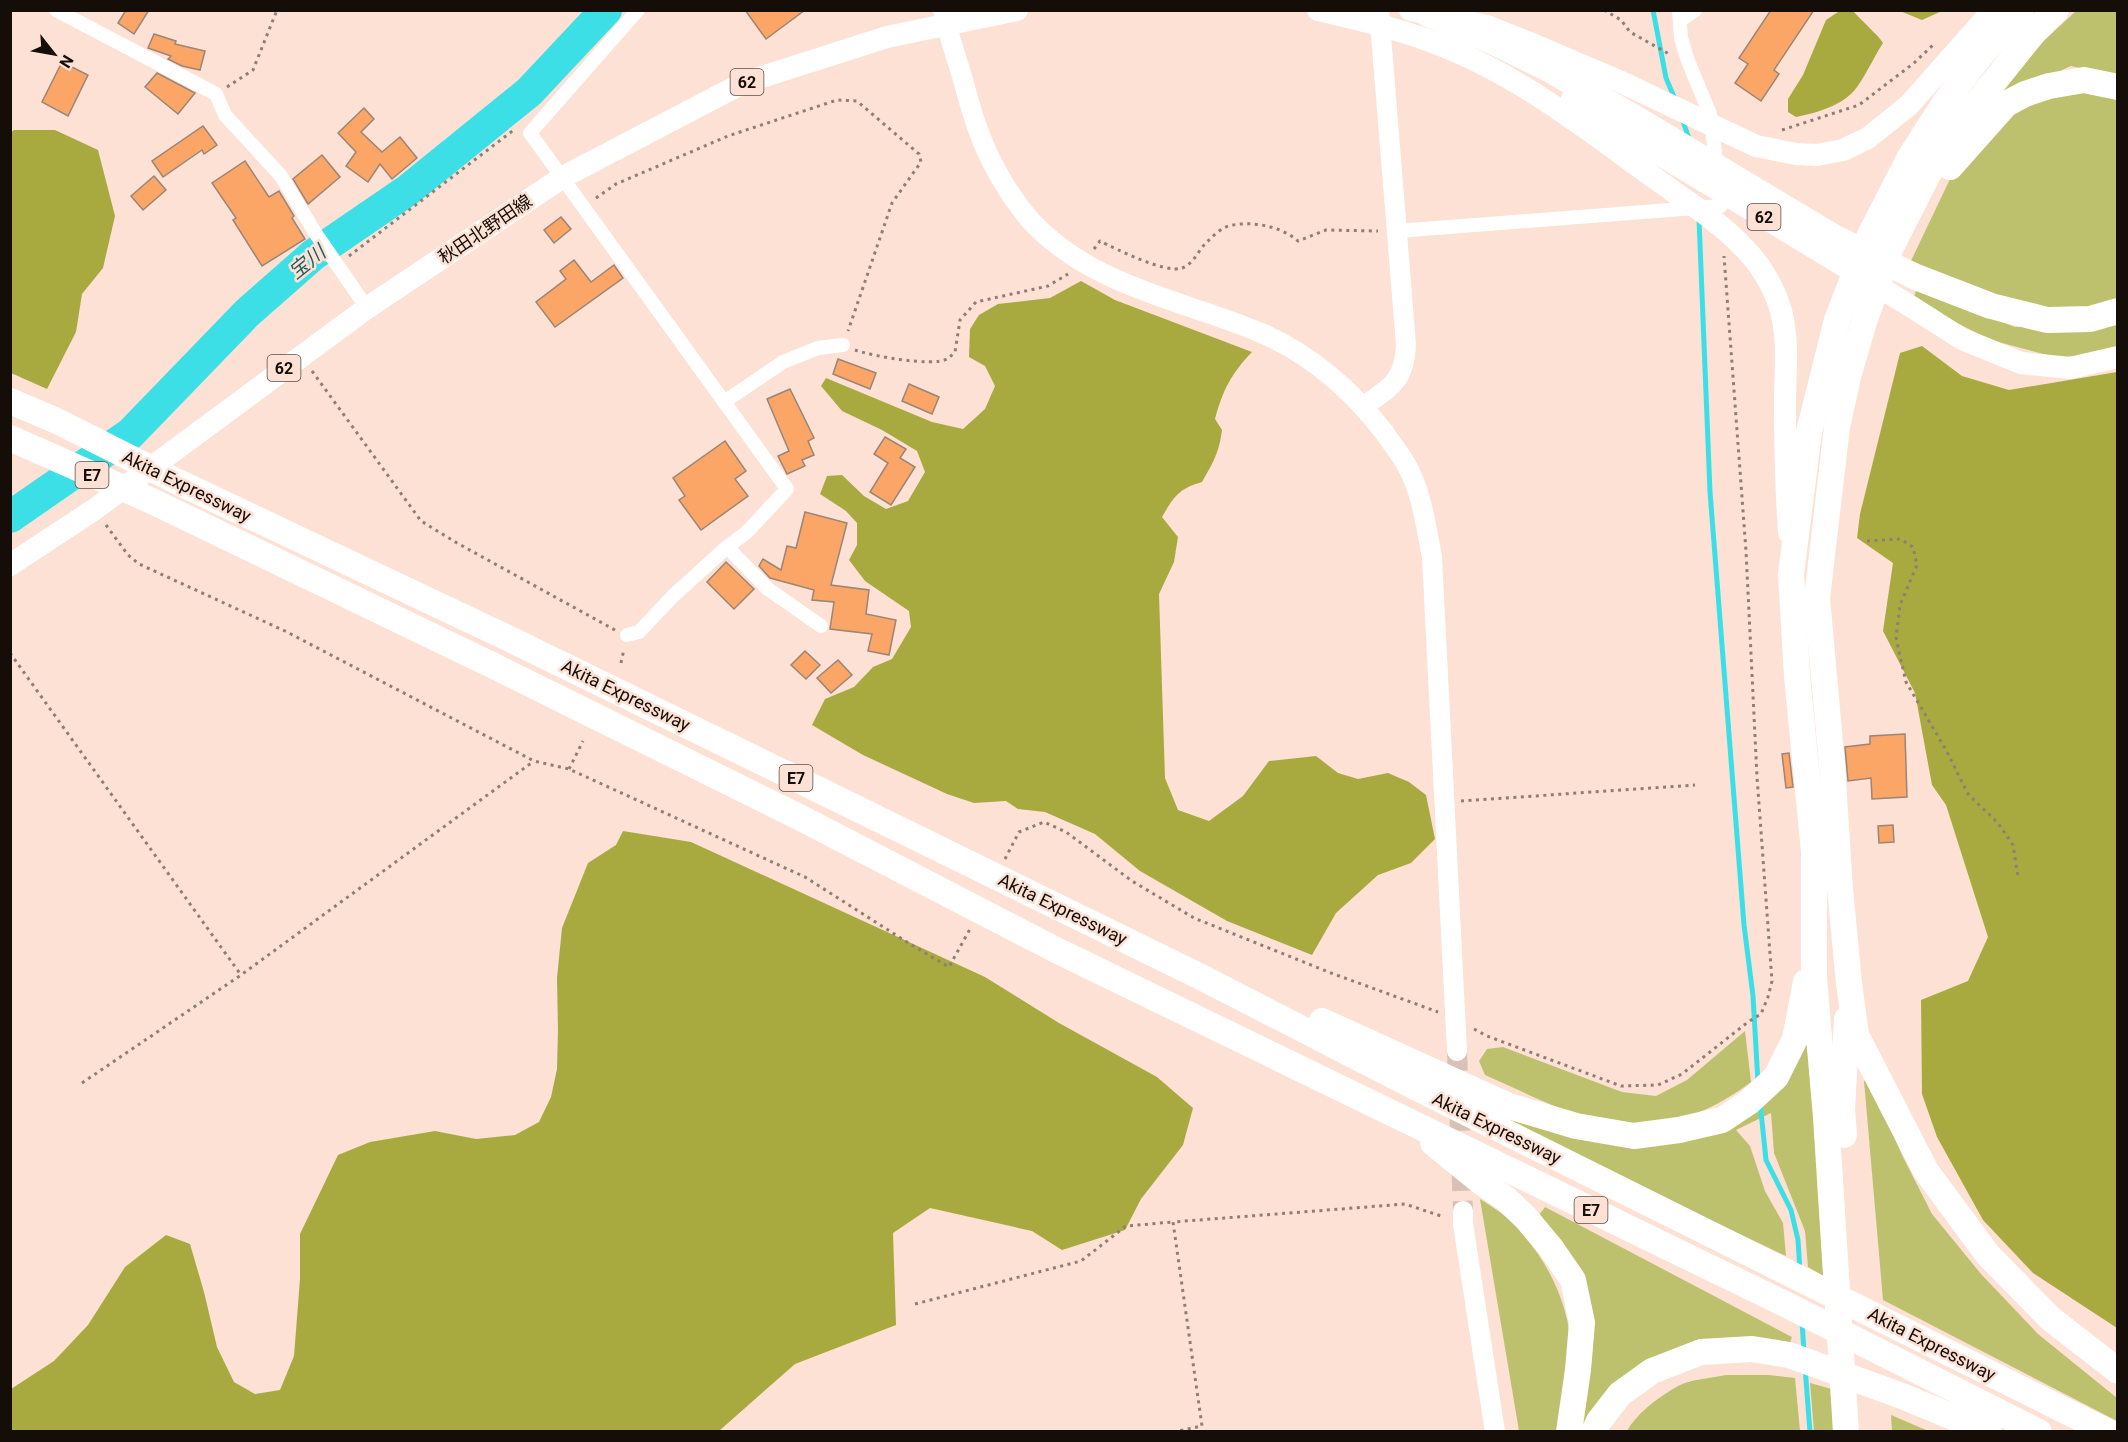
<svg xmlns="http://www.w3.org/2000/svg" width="2128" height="1442" font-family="Roboto,'Noto Sans JP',sans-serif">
  <rect width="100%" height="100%" fill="#fce1d4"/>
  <g fill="#bdc16e">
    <polygon points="2076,11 2117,11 2117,77 2071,66 2015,91 1984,109 2035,49"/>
    <path d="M2095 91 2117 99V301C2106 304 2093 309 2082 310 2031 313 1957 282 1909 265L1951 177 1995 126 2047 95Z"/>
    <polygon points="1916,290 2015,327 2096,328 2117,321 2117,348 2109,352 2058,358 1991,340 1913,301"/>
    <path d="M1745 1031 1751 1082C1715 1109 1682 1123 1637 1124 1628 1124 1618 1126 1609 1124 1566 1114 1526 1093 1485 1075L1479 1061 1487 1049 1503 1047 1622 1092 1656 1096 1687 1080Z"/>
    <polygon points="1812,1035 1827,1278 1808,1267 1805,1231 1774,1153 1771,1113 1736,1130 1750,1146 1765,1191 1783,1223 1786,1256 1487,1113 1665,1144 1792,1070"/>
    <polygon points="1869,1080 1902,1155 1932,1214 1981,1274 2038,1334 2117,1398 2117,1421 1883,1300 1864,1081"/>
    <path d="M1480 1199C1489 1205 1498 1210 1506 1217 1542 1249 1570 1301 1571 1350 1571 1375 1564 1406 1561 1431H1519Z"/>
    <polygon points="1545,1207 1792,1337 1790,1343 1720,1341 1580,1431 1590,1350 1539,1215"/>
    <path d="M1726 1375H1768L1795 1378 1800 1431H1627C1637 1413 1661 1395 1680 1385 1693 1379 1712 1378 1726 1375Z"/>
    <polygon points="1810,1383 1839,1391 1842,1431 1814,1431"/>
    <polygon points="1891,1415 1926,1430 1927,1431 1892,1431"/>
  </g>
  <g fill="#a8aa40">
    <path d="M1841 10 1854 12C1860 19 1880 37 1883 43 1874 57 1867 73 1857 87 1845 105 1816 113 1796 117L1788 112V99L1803 75 1826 20Z"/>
    <polygon points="1900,11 1942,11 1922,20"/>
    <polygon points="14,130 55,130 98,150 115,216 103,268 82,294 76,332 47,389 11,373 10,133"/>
    <path d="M1081 281 1115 300 1252 352C1231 374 1223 390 1215 419L1222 430C1219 453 1213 463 1202 482 1178 489 1174 497 1162 517L1178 537 1174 562 1159 594 1165 778 1178 810 1209 821 1243 796 1269 761 1316 756 1338 773 1358 779 1388 773 1409 782 1426 795 1435 839 1411 863 1378 875 1336 913 1312 955 1227 921 1140 871 1095 834 1045 812 1018 809 1006 801 974 803 947 794 863 755 812 725 825 699 854 687 873 667 892 659 911 627 909 611 865 581 849 560 857 545V523L846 511 820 494 827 476 842 475 864 496 886 509 908 501 925 472 917 451 882 430 842 411 821 386 826 378 932 422 963 429 985 409 995 386 985 366 969 357 970 329 979 315 998 304 1050 298Z"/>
    <polygon points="1922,346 1962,376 2009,390 2117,372 2117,1328 2033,1273 1983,1220 1937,1137 1922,1094 1921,1000 1968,981 1988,937 1946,805 1932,785 1915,693 1883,631 1893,563 1857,538 1860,514 1900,353"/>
    <polygon points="623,831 691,842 985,977 1059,1023 1157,1077 1193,1108 1183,1145 1141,1199 1125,1230 1062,1250 1032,1231 930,1208 893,1233 896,1325 795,1364 719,1431 11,1431 11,1389 54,1361 88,1325 125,1267 166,1235 190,1244 204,1292 217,1347 234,1382 255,1394 280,1390 294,1356 300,1279 300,1234 338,1155 370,1142 435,1131 476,1139 515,1135 539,1122 551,1097 557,1069 558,1030 557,978 562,928 588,863 616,845"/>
  </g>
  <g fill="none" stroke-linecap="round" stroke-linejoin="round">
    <g stroke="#3ddfe7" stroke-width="5">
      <polyline points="1653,10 1666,78 1675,99"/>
      <polyline points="1682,119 1690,141"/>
      <polyline points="1699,219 1710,492 1744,925 1753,996 1758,1083"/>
      <polyline points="1760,1102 1766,1160 1791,1210 1798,1240 1800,1271"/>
      <polyline points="1802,1322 1804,1352"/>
      <polyline points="1805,1367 1810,1432"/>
    </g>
    <polyline stroke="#3ddfe7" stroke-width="32" points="10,517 130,434 247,313 313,255 408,190 529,92 606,10"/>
  </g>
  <g fill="#fba567" stroke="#9b8576" stroke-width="1.5">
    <polygon points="126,10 149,10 134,34 118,23"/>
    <polygon points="745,10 805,10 766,39"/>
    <polygon points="1771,10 1814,10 1774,70 1779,74 1761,101 1735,83 1748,64 1739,58"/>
    <polygon points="154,34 176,41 175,44 205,51 200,70 182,66 168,59 171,56 148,48"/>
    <polygon points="62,62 88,75 68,116 42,102"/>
    <polygon points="157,73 195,93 178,114 145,87"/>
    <polygon points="364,108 374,119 361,132 382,152 400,137 417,158 392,179 380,164 368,182 346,166 356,152 338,133"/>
    <polygon points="203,126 217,145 204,154 202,150 163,177 152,161"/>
    <polygon points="322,155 340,177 308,204 293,179"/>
    <polygon points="245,161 269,197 279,191 294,216 292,218 305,239 262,266 233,220 236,218 212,183"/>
    <polygon points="154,176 166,190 143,210 131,196"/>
    <polygon points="561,217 571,229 554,243 544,230"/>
    <polygon points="574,260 591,282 614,265 623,278 555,327 536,302 566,279 560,271"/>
    <polygon points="838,359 876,373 870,389 833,374"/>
    <polygon points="909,384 939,397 932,414 902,401"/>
    <polygon points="790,389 814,438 808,441 814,455 802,460 805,466 787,474 778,456 789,451 767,399"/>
    <polygon points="885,437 906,449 900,458 915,467 891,505 870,492 888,463 874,454"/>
    <polygon points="725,441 746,471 735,479 748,496 701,530 679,500 685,496 673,478"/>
    <polygon points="805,512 847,523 831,585 869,590 866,614 896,620 889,655 868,651 872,634 830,629 834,602 812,600 814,590 770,578 759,566 763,559 781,570 787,546 796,548"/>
    <polygon points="726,562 754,589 734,609 707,582"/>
    <polygon points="805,651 820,665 806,679 791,665"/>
    <polygon points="838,660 852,675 831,693 817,678"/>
    <polygon points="1905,734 1907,797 1872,799 1871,778 1848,781 1845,747 1870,744 1870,736"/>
    <polygon points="1789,753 1793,787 1786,788 1782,754"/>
    <polygon points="1893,825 1894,842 1879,843 1878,826"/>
  </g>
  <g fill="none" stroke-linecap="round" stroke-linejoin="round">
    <polyline stroke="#d9c1b5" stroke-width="20" stroke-dasharray="20 10" stroke-linecap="butt" points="1457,1051 1463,1211"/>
    <g stroke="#907e75" stroke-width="3" stroke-dasharray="3 4.5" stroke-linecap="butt">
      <polyline points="1604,10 1621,20 1630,32 1669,54"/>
      <polyline points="227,87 253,70 277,10"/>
      <polyline points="1782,130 1859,105 1914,63 1933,45"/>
      <polyline points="596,198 616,184 728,136 837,100 857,101 919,154 921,162 892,203 848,331"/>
      <path d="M1094 249 1100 241C1116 249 1166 274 1182 268 1194 264 1198 250 1207 242 1214 235 1223 226 1233 225 1255 221 1282 227 1298 241L1326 230 1378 231"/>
      <polyline points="349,256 515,129"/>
      <path d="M855 350C872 356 932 367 947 359 950 357 952 355 955 352L960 320 976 302 1048 286 1068 274"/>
      <polyline points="312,371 421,521 457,543 615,630"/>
      <polyline points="106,525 128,555 139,564 285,631 534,761 569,769 805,877 910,944 949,967 970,929"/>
      <polyline points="1867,541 1900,539 1913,547 1917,565 1900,605 1896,638 1906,682 1946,750 1968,794 1998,823 2013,845 2018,877"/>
      <polyline points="10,653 241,975"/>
      <polyline points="621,663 624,649"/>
      <polyline points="569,769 583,741"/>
      <polyline points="1461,801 1695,785"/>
      <polyline points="1005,859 1019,832 1044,822 1066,832 1132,881 1194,918 1331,973 1438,1012"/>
      <polyline points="1474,1029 1487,1036 1621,1086 1658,1085 1682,1074 1748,1022 1761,1014 1768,997 1772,981 1757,777 1746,551 1724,256"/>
      <polyline points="82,1083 241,975 534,761"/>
      <polyline points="915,1304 1081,1261 1126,1226 1173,1222"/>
      <polyline points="1173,1432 1202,1426 1173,1222 1405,1204 1444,1217"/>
    </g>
    <g stroke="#fff" stroke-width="14">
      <polyline points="56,10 216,94 225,115 281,176 316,234 367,308"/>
      <polyline points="1679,10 1681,38 1688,61 1710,114 1717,168"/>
      <polyline points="1681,20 1695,10"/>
      <polyline points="1398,231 1721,206 1719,187"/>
      <polyline points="724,402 783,362 818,348 843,345"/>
      <polyline points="727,547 768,589 821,626"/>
      <polyline points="627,635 639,632 673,596 727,547 747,532 787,489 530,133 638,10"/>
    </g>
    <g stroke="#fff" stroke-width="20">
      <path d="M943 10C948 33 955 54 962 76 967 95 972 114 979 132 989 161 1011 199 1032 222 1091 285 1177 299 1254 330 1307 351 1349 387 1384 432 1391 443 1401 454 1407 466 1422 493 1426 527 1432 557L1457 1051"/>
      <path d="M1364 406C1392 386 1404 381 1406 345L1379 10"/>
      <polyline points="1463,1211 1463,1224 1495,1432"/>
    </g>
    <g stroke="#fff" stroke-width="22">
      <path d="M1318 10C1365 21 1413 32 1457 52 1529 83 1592 133 1656 179 1686 201 1719 221 1745 249 1761 265 1775 289 1781 311 1789 341 1785 371 1785 402 1785 445 1786 489 1789 533"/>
      <polyline points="1410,10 1487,26 1537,46 1619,81 1756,146 1796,154 1817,155 1843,150 1868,138 1909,105 1993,10"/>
      <polyline points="1571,101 1907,304 1962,339 2021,363 2070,368 2118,357"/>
      <polyline points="10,565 95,509 367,308 563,177 743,83 887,37 1017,10"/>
    </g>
    <g stroke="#fff" stroke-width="26">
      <polyline points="2056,10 2034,32 1965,118 1928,174 1890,249 1864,322 1849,373 1837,427 1817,598 1832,765 1840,889 1849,983 1856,1035 1926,1171 1988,1255 2051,1319 2118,1371"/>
      <polyline points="1428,14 1494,42 1545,67 1628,114 1835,238 1916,277 1991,306 2047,320 2090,319 2118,311"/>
      <polyline points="1950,167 2006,104 2025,94 2049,86 2084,80 2118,87"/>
      <polyline points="10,401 57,421 178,482 518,643 815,788 1201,977 1409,1084 2108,1432"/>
      <polyline points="10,438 154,502 496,667 801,818 1058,951 1785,1304 2039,1432"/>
      <polyline points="1322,1021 1509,1106 1576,1126 1634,1136 1679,1130 1722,1120 1749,1102 1776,1077 1795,1039 1806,982"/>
      <polyline points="1844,1135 1842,1110 1847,1019"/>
      <polyline points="1433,1143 1481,1182 1506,1199 1526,1218 1551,1248 1573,1280 1582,1323 1578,1370 1569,1432"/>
      <polyline points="1594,1432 1599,1421 1620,1394 1652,1371 1701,1352 1752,1349 1789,1355 1902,1396 1989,1432"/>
      <polyline points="1846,1432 1826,1117 1814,979 1814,852 1797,676 1791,574 1809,432 1837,320 1869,237 1910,157 1946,101 1980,56 2021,10"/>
    </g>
  </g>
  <g text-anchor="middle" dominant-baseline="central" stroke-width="5" stroke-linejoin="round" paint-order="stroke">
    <g fill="#fce1d4" stroke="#5a4d45" stroke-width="1.5">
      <rect x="730.5" y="69" width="33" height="26" rx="4.5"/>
      <rect x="1747.5" y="204" width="33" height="26" rx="4.5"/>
      <rect x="267.5" y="355" width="33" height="26" rx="4.5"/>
      <rect x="75.5" y="462" width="33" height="26" rx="4.5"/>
      <rect x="779.5" y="765" width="33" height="26" rx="4.5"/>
      <rect x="1574.5" y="1197" width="33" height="26" rx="4.5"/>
    </g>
    <g font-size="16" font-weight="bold" fill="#150d08">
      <text x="747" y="82">62</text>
      <text x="1764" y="217">62</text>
      <text x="284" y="368">62</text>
      <text x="92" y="475">E7</text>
      <text x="796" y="778">E7</text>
      <text x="1591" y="1210">E7</text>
    </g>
    <g font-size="18" fill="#150d08" stroke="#fce1d4">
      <text transform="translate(485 229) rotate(-34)">秋田北野田線</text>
      <text transform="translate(187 486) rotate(26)">Akita Expressway</text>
      <text transform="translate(626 695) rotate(26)">Akita Expressway</text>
      <text transform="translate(1063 909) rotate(26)">Akita Expressway</text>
      <text transform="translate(1497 1128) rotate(26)">Akita Expressway</text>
      <text transform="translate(1932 1344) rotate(27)">Akita Expressway</text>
    </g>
    <g font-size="20" font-style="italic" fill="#1e5e61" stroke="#fce1d4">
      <text transform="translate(307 262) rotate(-39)">宝川</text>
    </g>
  </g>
  <rect width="2128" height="1442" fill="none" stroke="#150d08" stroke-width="24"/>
  <g transform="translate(54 54) rotate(121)" stroke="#fce1d4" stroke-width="4.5" paint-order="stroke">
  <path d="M0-4.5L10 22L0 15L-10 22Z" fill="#150d08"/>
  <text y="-9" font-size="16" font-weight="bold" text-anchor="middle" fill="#150d08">N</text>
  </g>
</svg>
